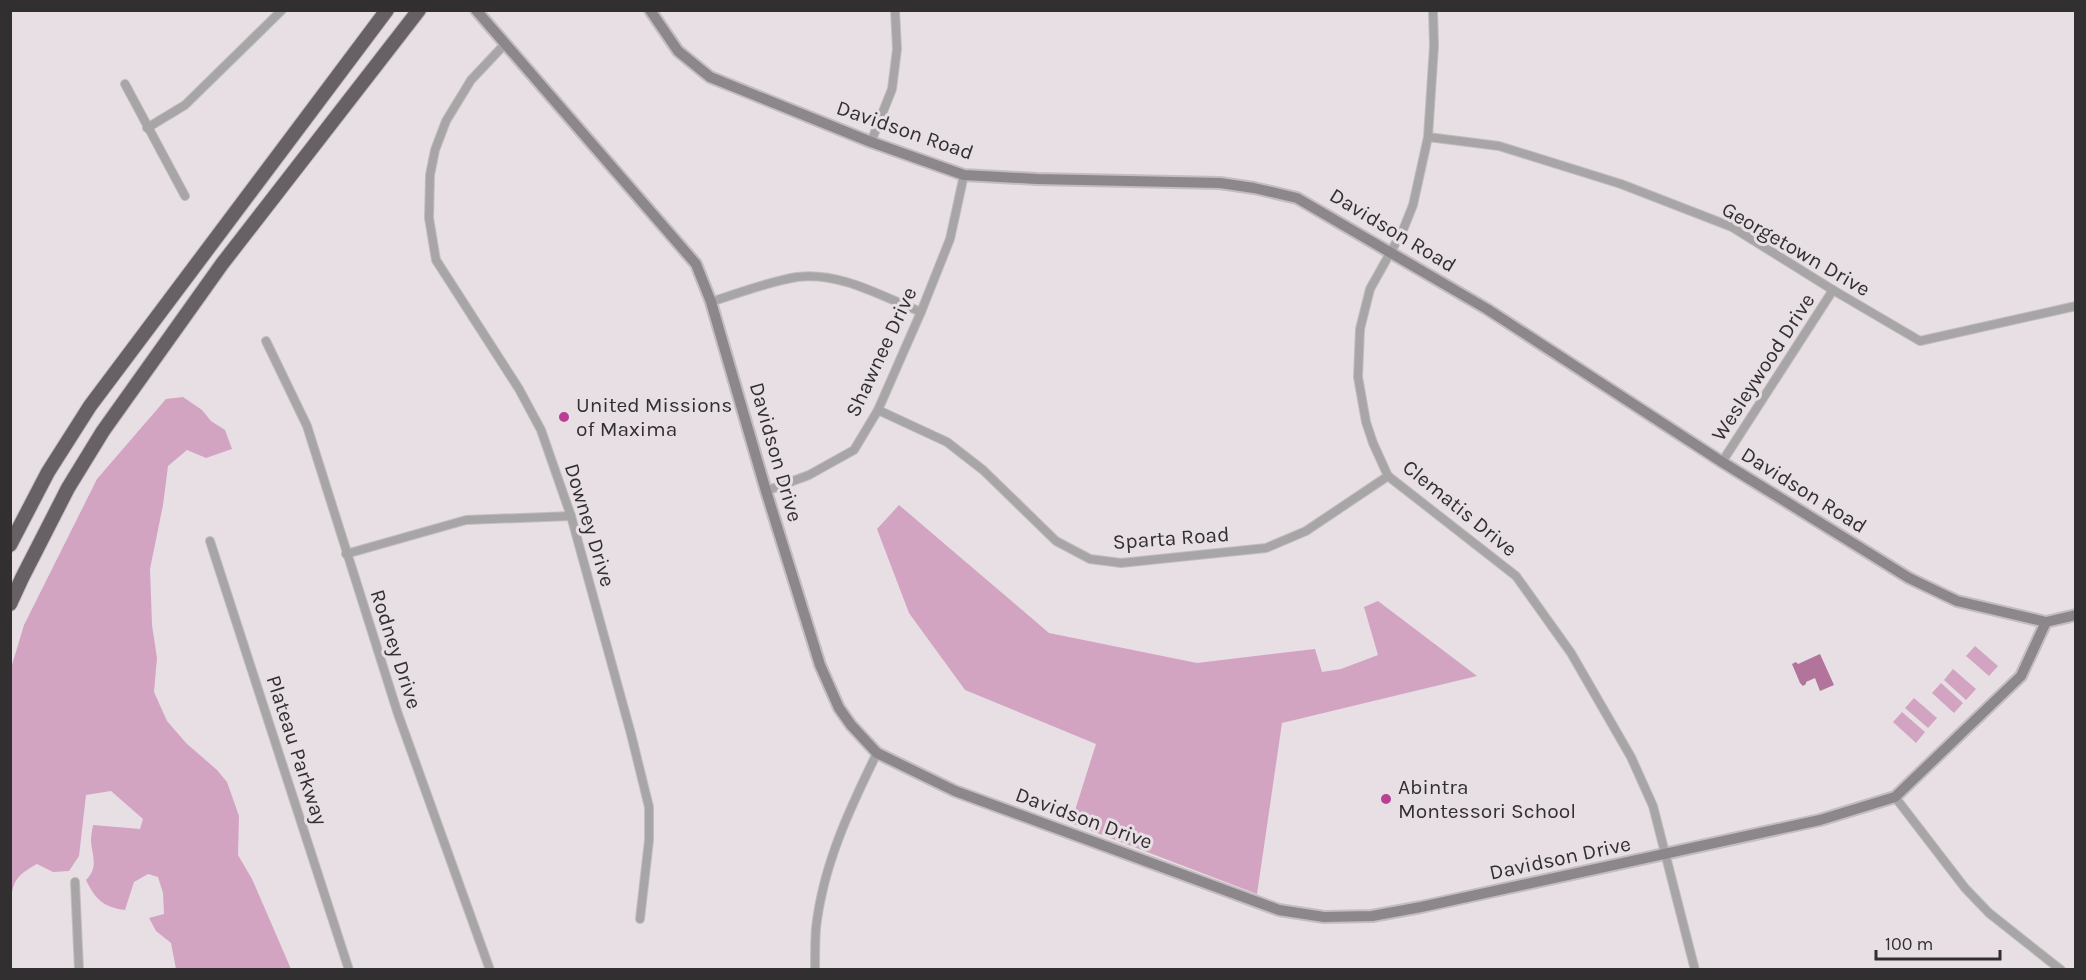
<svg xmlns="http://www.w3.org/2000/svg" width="2086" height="980" font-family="Karla,sans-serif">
  <rect width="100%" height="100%" fill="#e7dfe4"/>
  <g fill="#d3a4c1">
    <path d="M183 397 202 410 211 421 225 430 232 449 206 458 187 450 168 466 163 505 150 569 152 625 157 658 154 692 167 721 186 743 217 770 227 782 239 816 238 855 252 879 291 969H176L171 943 156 931 149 918 164 914 163 893 158 877 148 874 134 882 125 910C103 907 95 899 86 880 99 867 92 856 91 841 91 836 92 830 93 825L140 829 143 819 111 791 86 795 79 856 69 871 53 872 37 864C19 874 13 879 11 900V668L24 625 97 479 166 399Z"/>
    <polygon points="899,505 1049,633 1197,663 1315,649 1322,672 1341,669 1378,655 1364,607 1378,601 1477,676 1282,723 1257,894 1071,823 1096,744 965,690 909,613 877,529"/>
    <polygon points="1975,646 1998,666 1989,676 1966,656"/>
    <polygon points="1953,669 1976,689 1966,700 1944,680"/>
    <polygon points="1941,683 1963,703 1954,713 1932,693"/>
    <polygon points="1914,698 1937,718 1928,728 1905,708"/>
    <polygon points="1902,712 1925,732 1916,743 1893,722"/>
  </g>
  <polygon fill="#b3749c" points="1820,654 1834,685 1820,691 1815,678 1806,682 1806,684 1803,686 1800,683 1792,664 1796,662 1798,664"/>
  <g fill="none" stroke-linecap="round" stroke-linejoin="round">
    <defs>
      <g id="street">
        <polyline points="1433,10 1434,46 1428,137 1413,205 1403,230 1370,289 1360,329 1358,377 1366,422 1373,443 1388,476 1516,576 1571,653 1631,757 1653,806 1695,970"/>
        <polyline points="505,44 471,80 446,121 435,150 430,175 429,218 436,260 519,389 541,430 571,516 631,734 649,807 649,840 640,919"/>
        <polyline points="125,84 185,196"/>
        <polyline points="147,128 185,105 282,10"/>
        <polyline points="1428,137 1499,146 1621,184 1732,227 1833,290 1920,341 2076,306"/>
        <polyline points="871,142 892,89 897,49 895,10"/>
        <path d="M711 302C739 293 767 282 797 277 839 271 883 297 921 312"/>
        <polyline points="266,341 307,426 398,714 490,970"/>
        <polyline points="878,410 947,442 983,470 1056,541 1090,559 1121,563 1266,548 1306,531 1388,476"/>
        <polyline points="1722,462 1833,290"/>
        <polyline points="766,491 809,475 854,450 878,410 921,312 950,239 964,175"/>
        <polyline points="210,541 349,970"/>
        <polyline points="346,554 466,520 571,516"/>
        <polyline points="1895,797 1965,888 1989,913 2061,970"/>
        <polyline points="75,882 79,970"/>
        <path d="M815 970C815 956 815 941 816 928 823 865 850 808 877 753"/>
      </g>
      <g id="secondary">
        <polyline points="476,10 696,264 711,302 766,491 820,665 839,708 851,725 877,753 955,791 1279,910 1324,917 1372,916 1421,907 1820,820 1895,797 2021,676 2046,622"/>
        <polyline points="650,10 678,51 710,77 871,142 964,175 1037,179 1220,183 1254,188 1297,198 1487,309 1722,462 1909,578 1957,601 2046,622 2076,615"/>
      </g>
      <g id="highway">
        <polyline points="10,545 48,472 90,406 387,10"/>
        <polyline points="10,604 22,578 68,488 103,431 222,264 419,10"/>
      </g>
    </defs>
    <use href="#street" stroke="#c3bcc0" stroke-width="10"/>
    <use href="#secondary" stroke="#c3bcc0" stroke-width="14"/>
    <use href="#highway" stroke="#c3bcc0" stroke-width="16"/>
    <use href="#street" stroke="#a8a5a7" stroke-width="8"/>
    <use href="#secondary" stroke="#8c878a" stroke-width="10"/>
    <use href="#highway" stroke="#676064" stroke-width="14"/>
  </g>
  <g fill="#b83f93" stroke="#e7dfe4" stroke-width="2">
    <circle cx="564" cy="417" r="6"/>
    <circle cx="1386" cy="799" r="6"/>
  </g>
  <g text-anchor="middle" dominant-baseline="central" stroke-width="6" stroke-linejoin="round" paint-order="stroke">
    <g font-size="21" fill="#322f31" stroke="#e7dfe4">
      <text transform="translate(905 130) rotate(19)">Davidson Road</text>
      <text transform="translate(1393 230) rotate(31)">Davidson Road</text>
      <text transform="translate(1796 249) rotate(30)">Georgetown Drive</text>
      <text transform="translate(881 352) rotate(-65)">Shawnee Drive</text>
      <text transform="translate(1763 367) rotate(-57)">Wesleywood Drive</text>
      <text transform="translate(776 452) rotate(74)">Davidson Drive</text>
      <text transform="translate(1804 490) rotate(32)">Davidson Road</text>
      <text transform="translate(1460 508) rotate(39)">Clematis Drive</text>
      <text transform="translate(590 525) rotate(73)">Downey Drive</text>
      <text transform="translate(1171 538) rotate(-4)">Sparta Road</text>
      <text transform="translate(396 649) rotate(72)">Rodney Drive</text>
      <text transform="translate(297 750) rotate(72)">Plateau Parkway</text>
      <text transform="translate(1084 818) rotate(20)">Davidson Drive</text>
      <text transform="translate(1560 858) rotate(-12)">Davidson Drive</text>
    </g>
    <g font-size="21" fill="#322f31" stroke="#e7dfe4" text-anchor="start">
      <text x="576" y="405">United Missions<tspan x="576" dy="24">of Maxima</tspan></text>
      <text x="1398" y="787">Abintra<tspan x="1398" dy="24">Montessori School</tspan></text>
    </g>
  </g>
  <rect width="2086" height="980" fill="none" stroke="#322f31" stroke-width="24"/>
  <path d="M1876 950v9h124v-9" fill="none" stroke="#322f31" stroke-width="3"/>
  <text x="1885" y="950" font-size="18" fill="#322f31" stroke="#e7dfe4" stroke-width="4.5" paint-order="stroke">100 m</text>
</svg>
